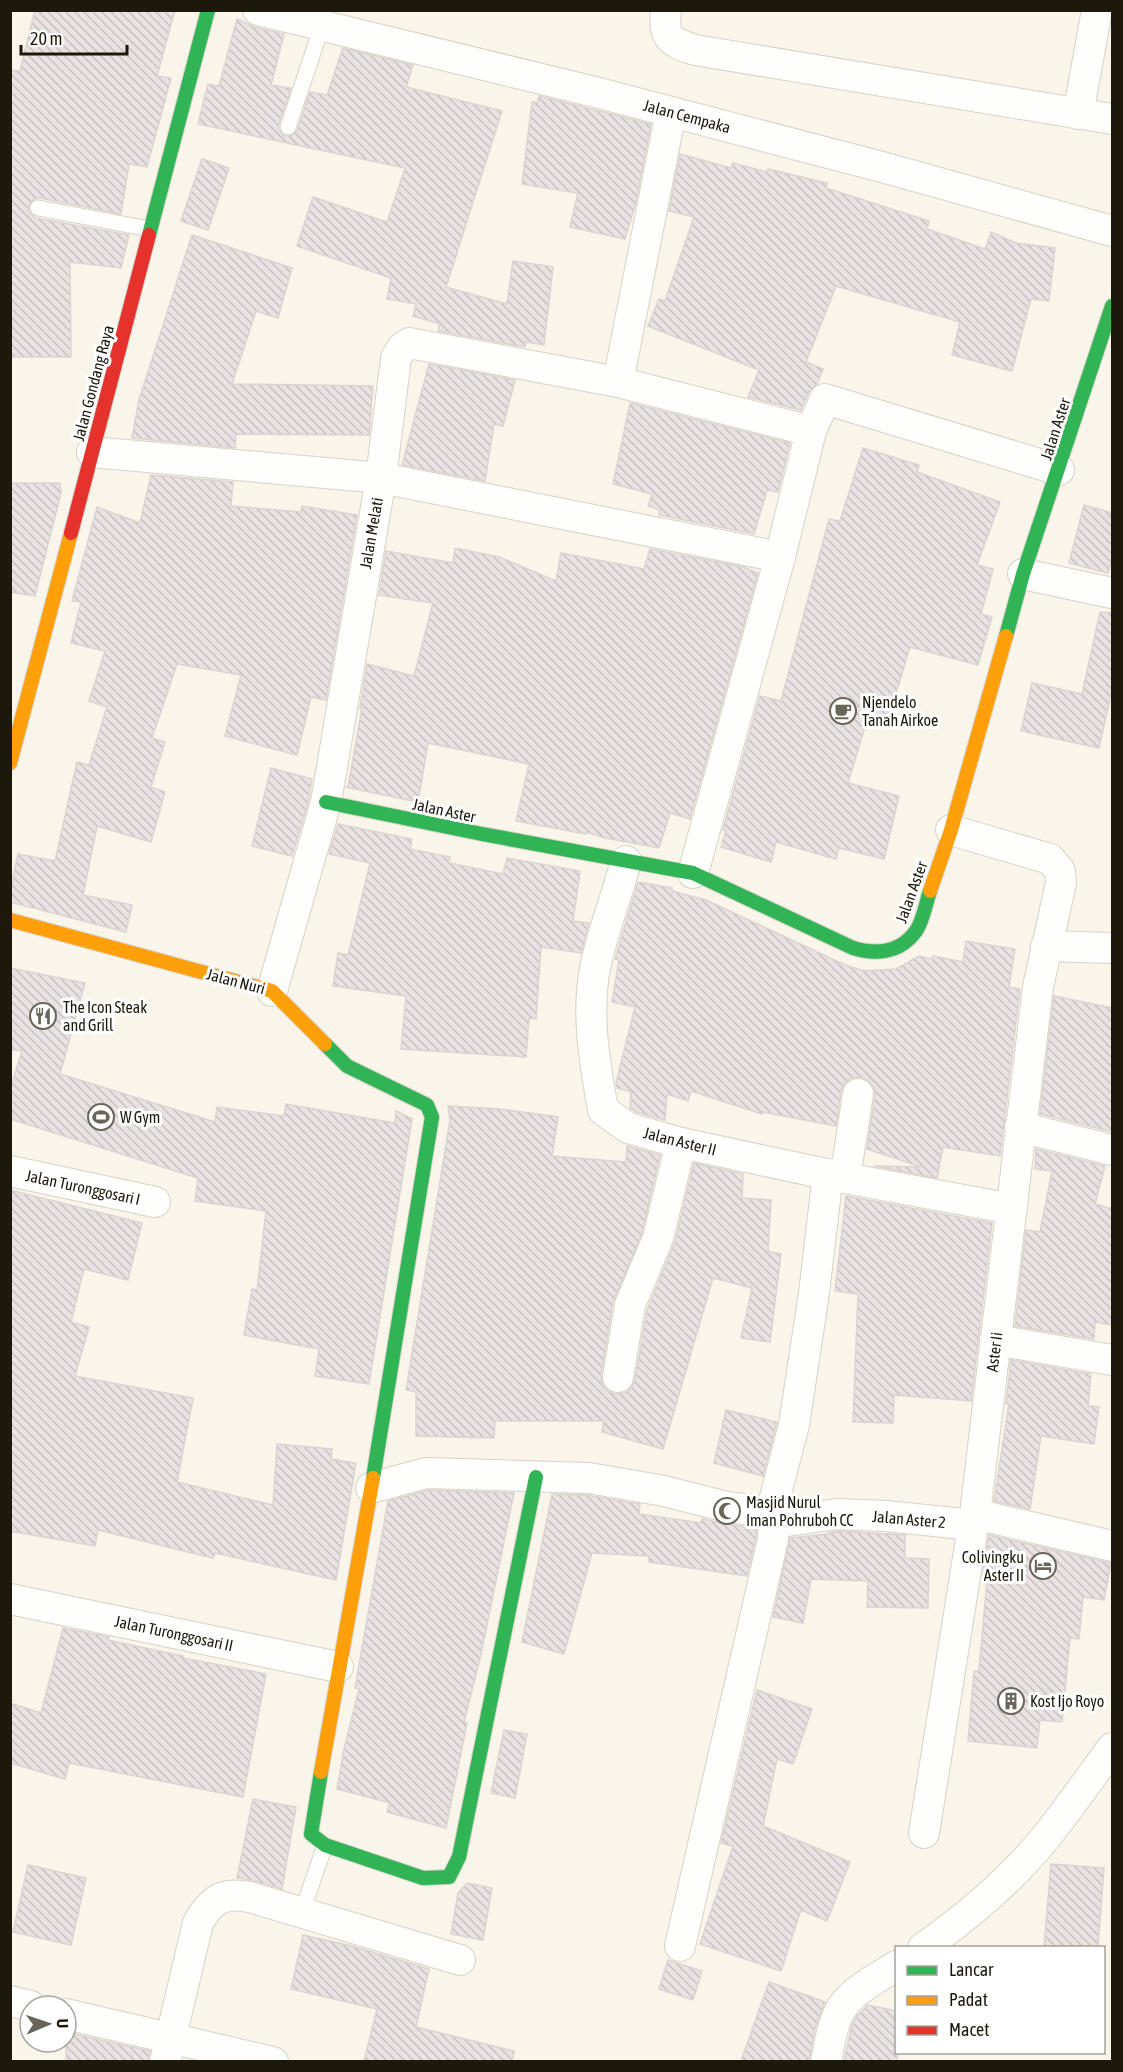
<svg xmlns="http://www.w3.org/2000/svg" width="1123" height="2072" font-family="'Asap Condensed',sans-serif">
  <defs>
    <pattern id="building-back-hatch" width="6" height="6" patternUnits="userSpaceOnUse" patternTransform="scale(1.5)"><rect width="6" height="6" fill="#e9e2e2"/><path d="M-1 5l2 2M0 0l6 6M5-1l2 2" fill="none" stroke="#c7c1c1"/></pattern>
  </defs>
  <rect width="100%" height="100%" fill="#f9f5ea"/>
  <g fill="url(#building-back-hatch)" stroke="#dbd3d2" stroke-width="1.5">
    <polygon points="35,10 175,10 157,76 171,78 147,167 129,164 121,214 40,198 34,199 29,206 29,212 36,218 129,235 121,268 70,262 71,357 10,357 10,70 20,71"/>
    <polygon points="237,19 254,27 284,34 271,85 291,88 279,124 279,129 284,136 290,136 297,131 310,92 327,95 343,48 413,65 406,87 502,111 446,287 507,304 513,261 553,267 544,345 526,342 525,347 438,331 440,324 413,316 416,304 387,299 391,278 297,246 313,197 387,222 405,168 198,124 208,84 219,86"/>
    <polygon points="539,96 651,124 636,202 625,239 570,227 578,193 522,184 532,102 537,103"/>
    <polygon points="680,154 731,168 733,163 767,172 768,169 827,183 826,188 929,221 927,229 985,249 991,232 1016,243 1055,248 1049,301 1031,299 1012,371 952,355 960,322 836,286 806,362 823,369 817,384 809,392 801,410 748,397 759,370 648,326 659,299 665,301 694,217 669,211"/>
    <polygon points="202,159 229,168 208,230 181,221"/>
    <polygon points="192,235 292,268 278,318 256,311 232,384 373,386 369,435 236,434 235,448 132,438 139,400"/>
    <polygon points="429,364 515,380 503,426 494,424 485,481 402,465"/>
    <polygon points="630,403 790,443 778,492 767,490 754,534 659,515 660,510 648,506 652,494 613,484"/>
    <polygon points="863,448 919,465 917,472 1000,502 977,565 993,569 981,614 992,617 978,665 910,647 887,723 868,717 848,783 899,796 884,859 839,848 836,859 776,842 771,862 721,847 726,831 723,830 760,696 781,701 829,519 840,521"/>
    <polygon points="151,475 233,482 231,506 301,512 302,506 357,515 326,700 311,697 297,755 225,736 241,675 177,664 152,738 165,742 151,787 165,792 151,842 97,826 83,895 132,905 126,932 10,902 10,891 18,854 55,861 77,762 89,765 107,707 89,701 105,651 71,643 81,602 72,601 97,507 140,523"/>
    <polygon points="10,483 60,483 61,493 35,596 10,592"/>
    <polygon points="1084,505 1113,513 1113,556 1108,573 1069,563"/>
    <polygon points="455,548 499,557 556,581 561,553 644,569 650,549 743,567 758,573 690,819 670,813 659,848 605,838 586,832 586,834 516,821 529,764 428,743 418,802 346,787 348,787 362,708 360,708 367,664 414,676 433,603 379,595 386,551 453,563"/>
    <polygon points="1100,612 1113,613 1113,686 1099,748 1021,731 1032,683 1082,694"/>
    <polygon points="271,768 312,779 308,803 292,856 252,846"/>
    <polygon points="338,824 412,839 410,849 450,857 449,863 503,874 507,858 580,871 573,921 589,923 581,953 541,947 536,1019 529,1018 526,1057 401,1049 406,996 333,986 338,953 348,955 370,863 329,854"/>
    <polygon points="638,882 672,888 672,891 706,900 845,965 864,971 896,969 919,956 932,959 933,956 963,962 966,941 1015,949 1009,987 1020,989 1000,1156 943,1147 937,1178 874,1166 921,1167 867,1149 875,1096 874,1088 869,1081 860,1077 851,1078 844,1084 841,1091 836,1126 763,1112 762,1114 691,1091 688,1101 667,1094 665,1120 636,1112 630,1108 631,1092 617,1088 616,1083 635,1007 612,1002 619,960 615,959"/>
    <polygon points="10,968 85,983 60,1074 215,1122 217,1107 284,1116 286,1104 395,1123 396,1111 412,1119 369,1384 315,1376 319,1349 244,1335 252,1289 257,1290 266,1211 195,1201 198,1178 10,1119 10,1089 22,1051 10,1049"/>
    <polygon points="1054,996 1113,1008 1113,1132 1040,1114"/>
    <polygon points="448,1106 500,1109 558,1117 552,1156 626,1162 627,1146 660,1155 642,1233 613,1302 601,1375 602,1384 608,1391 615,1394 625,1393 632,1387 635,1380 647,1310 675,1242 694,1163 743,1174 742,1198 771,1200 768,1251 781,1254 770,1342 741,1338 752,1288 713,1278 663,1449 602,1432 604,1421 495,1421 494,1438 416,1436 416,1392 406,1390 450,1120"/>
    <polygon points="1036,1149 1105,1166 1095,1204 1113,1209 1113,1325 1095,1322 1094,1339 1015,1326 1026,1230 1040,1232 1052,1171 1035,1169"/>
    <polygon points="10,1190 142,1223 128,1280 84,1269 71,1322 89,1327 75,1376 193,1398 177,1482 273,1505 277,1444 332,1449 331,1459 356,1463 336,1580 215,1553 213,1558 98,1530 95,1546 10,1531"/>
    <polygon points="846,1196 992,1223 971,1401 894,1395 893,1423 853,1422 858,1294 835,1291"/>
    <polygon points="1011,1360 1091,1374 1088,1406 1099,1407 1094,1444 1041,1436 1030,1509 994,1501 1009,1404 1006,1404"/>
    <polygon points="726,1410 777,1422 763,1476 714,1463"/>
    <polygon points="428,1490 514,1493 481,1654 464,1722 467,1723 446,1828 387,1812 390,1803 337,1789 344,1749 359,1689 355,1688 388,1501"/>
    <polygon points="552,1494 587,1495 640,1504 639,1514 701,1523 702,1519 725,1524 756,1528 756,1537 747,1576 649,1562 649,1556 592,1553 564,1654 522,1642"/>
    <polygon points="838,1531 905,1535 905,1558 929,1559 928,1608 867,1607 868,1581 811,1579 803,1623 773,1617 790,1538 828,1534 828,1533"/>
    <polygon points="989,1535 1111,1563 1104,1600 1083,1597 1079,1639 1070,1638 1062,1722 1040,1720 1037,1748 968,1741 974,1671 979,1671 987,1580 982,1579"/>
    <polygon points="63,1628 109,1637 108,1640 183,1656 183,1658 266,1674 243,1797 69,1763 65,1779 10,1763 10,1703 41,1713"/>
    <polygon points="757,1690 812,1709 793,1764 777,1759 763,1826 850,1862 827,1921 801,1910 781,1971 700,1944 733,1846 721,1843"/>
    <polygon points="504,1730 527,1734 515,1798 491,1793"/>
    <polygon points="253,1799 296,1807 282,1889 256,1881 237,1878"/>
    <polygon points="1051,1864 1104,1868 1098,1947 1044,1947"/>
    <polygon points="28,1865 86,1878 71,1945 13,1932"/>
    <polygon points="467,1883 492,1888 483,1940 451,1934 458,1893"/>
    <polygon points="303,1935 352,1946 429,1969 416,2027 514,2051 512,2061 364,2061 377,2009 291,1989"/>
    <polygon points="668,1960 702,1971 693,2000 659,1989"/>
    <polygon points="769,1982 825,2002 815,2028 809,2061 741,2061"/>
    <polygon points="868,2005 897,2011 897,2061 844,2061 852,2025 857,2016"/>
    <polygon points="66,2032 150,2051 148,2061 66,2061"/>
  </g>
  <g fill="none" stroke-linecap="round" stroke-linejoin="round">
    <defs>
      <g id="lane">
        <polyline points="288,127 322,26"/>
        <polyline points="38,208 150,229"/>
        <polyline points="302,1912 325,1845"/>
      </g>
      <g id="street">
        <polyline points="258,10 595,92 882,167 1112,231"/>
        <path d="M666 10C663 38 670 42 695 50L1112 119"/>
        <polyline points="1078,114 1097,10"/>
        <polyline points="618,382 671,112"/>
        <polyline points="92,452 381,478 780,557"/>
        <polyline points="1023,574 1112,593"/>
        <path d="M626 861C617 896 602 933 595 968 586 1016 595 1063 603 1110L628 1128 681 1143 845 1178 1012 1209"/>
        <polyline points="693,873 780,557 811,431 825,399 1059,470"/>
        <polyline points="1046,946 1112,948"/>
        <polyline points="272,991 326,802 381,478 396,358 402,348 409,343 618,382 811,431"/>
        <polyline points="1020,1127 1112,1150"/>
        <polyline points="10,1171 155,1202"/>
        <polyline points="845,1178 858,1094"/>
        <polyline points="995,1340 1112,1360"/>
        <polyline points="618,1377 630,1305 658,1238 681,1143"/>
        <polyline points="371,1488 426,1473 589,1478 664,1491 727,1507 762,1511 770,1516 773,1523 773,1539 680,1946"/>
        <polyline points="975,1514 1112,1546"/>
        <polyline points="770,1516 794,1425 814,1293 828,1174"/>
        <polyline points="773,1523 837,1514 886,1516 973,1525"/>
        <polyline points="10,1599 338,1667"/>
        <polyline points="924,1833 975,1514 1038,987 1061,883 1060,871 1050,859 951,830"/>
        <path d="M923 1948C966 1918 1013 1878 1046 1837 1069 1808 1090 1778 1112 1748"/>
        <polyline points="10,2001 31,2006"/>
        <polyline points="66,2014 273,2062"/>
        <path d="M165 2062 198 1923C212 1898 225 1891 253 1898L460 1960"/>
        <path d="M826 2062C830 2043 832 2022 843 2006 855 1989 879 1977 896 1966"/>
      </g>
      <g id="fast">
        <polyline points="149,235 208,10"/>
        <polyline points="1006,636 1023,574 1112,306"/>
        <path d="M326 802 482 834 693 873 853 948C877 955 900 953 916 931 923 921 926 903 930 891"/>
        <polyline points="325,1044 347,1066 427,1105 432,1117 373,1478"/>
        <polyline points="321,1772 311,1834 325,1845 423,1878 449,1877 459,1857 536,1477"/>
      </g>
      <g id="slow">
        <polyline points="10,763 71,533"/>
        <polyline points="930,891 951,830 1006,636"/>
        <polyline points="10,920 272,991 325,1044"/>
        <polyline points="321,1772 373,1478"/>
      </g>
      <polyline id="jam" points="71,533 149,235"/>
    </defs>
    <use href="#lane" stroke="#d6d2c7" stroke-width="17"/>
    <use href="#street" stroke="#d6d2c7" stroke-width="32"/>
    <use href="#fast" stroke="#d6d2c7" stroke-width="16"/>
    <use href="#slow" stroke="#d6d2c7" stroke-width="16"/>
    <use href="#jam" stroke="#d6d2c7" stroke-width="16"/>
    <use href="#lane" stroke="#fefefc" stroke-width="15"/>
    <use href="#street" stroke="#fefefc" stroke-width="30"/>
    <use href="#fast" stroke="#30b455" stroke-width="14"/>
    <use href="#slow" stroke="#ff9f0a" stroke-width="14"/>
    <use href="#jam" stroke="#e5322d" stroke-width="14"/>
  </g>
  <defs>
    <symbol id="cafe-ring" viewBox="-11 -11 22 22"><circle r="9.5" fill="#fff" stroke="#69655a" stroke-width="1.5"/><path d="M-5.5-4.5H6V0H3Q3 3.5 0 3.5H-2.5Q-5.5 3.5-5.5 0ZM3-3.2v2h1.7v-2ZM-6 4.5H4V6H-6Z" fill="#69655a"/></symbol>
    <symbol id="restaurant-ring" viewBox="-11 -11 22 22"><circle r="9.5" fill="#fff" stroke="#69655a" stroke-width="1.5"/><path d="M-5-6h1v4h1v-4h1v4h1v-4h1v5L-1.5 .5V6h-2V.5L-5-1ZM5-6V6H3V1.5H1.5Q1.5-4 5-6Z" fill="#69655a"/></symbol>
    <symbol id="stadium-ring" viewBox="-11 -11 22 22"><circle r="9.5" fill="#fff" stroke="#69655a" stroke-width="1.5"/><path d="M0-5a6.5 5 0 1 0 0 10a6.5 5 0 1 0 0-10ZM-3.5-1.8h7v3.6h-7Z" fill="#69655a"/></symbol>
    <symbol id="mosque-ring" viewBox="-11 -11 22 22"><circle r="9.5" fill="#fff" stroke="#69655a" stroke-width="1.5"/><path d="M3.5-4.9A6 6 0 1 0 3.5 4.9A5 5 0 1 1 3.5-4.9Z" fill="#69655a"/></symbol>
    <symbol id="hotel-ring" viewBox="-11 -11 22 22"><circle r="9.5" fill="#fff" stroke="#69655a" stroke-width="1.5"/><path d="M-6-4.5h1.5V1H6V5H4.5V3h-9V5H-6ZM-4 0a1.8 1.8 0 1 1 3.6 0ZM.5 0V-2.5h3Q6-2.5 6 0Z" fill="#69655a"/></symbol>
    <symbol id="building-ring" viewBox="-11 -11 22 22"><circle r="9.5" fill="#fff" stroke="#69655a" stroke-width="1.5"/><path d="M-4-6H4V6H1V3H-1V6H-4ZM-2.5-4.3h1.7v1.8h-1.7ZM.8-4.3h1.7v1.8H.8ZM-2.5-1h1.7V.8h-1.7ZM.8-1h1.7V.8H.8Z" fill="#69655a"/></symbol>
  </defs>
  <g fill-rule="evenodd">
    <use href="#cafe-ring" x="828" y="696" width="30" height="30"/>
    <use href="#restaurant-ring" x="28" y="1001" width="30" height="30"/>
    <use href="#stadium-ring" x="86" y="1102" width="30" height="30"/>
    <use href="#mosque-ring" x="712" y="1496" width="30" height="30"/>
    <use href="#hotel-ring" x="1028" y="1551" width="30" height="30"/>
    <use href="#building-ring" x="996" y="1686" width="30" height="30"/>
  </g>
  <g text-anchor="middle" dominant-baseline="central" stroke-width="6" stroke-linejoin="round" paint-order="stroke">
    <g font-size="16" fill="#1c180c" stroke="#fff">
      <text transform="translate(687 116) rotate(15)">Jalan Cempaka</text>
      <text transform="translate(93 383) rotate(-75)">Jalan Gondang Raya</text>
      <text transform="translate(1055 429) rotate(-72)">Jalan Aster</text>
      <text transform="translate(371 533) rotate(-80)">Jalan Melati</text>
      <text transform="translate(444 810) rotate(12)">Jalan Aster</text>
      <text transform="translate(911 892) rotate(-70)">Jalan Aster</text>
      <text transform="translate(236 981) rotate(15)">Jalan Nuri</text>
      <text transform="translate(680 1141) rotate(14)">Jalan Aster II</text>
      <text transform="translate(83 1187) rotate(12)">Jalan Turonggosari I</text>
      <text transform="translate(994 1352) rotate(-83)">Aster Ii</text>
      <text transform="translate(909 1519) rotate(5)">Jalan Aster 2</text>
      <text transform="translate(174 1633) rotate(12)">Jalan Turonggosari II</text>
    </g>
    <g font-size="16" fill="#1c180c" stroke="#fff" text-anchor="start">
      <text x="862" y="702">Njendelo<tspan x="862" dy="18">Tanah Airkoe</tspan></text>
      <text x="63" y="1007">The Icon Steak<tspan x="63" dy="18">and Grill</tspan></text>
      <text x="120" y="1117">W Gym</text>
      <text x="746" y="1502">Masjid Nurul<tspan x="746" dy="18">Iman Pohruboh CC</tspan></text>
      <text x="1024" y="1557" text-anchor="end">Colivingku<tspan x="1024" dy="18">Aster II</tspan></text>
      <text x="1030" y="1701">Kost Ijo Royo</text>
    </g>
  </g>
  <rect width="1123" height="2072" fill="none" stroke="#1c180c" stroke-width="24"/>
  <rect x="895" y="1946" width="210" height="108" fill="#ffffff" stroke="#a4a39e" stroke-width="1.5"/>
  <rect x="907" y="1966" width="30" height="9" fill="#30b455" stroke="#a4a39e" stroke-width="1.5"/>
  <text x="949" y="1976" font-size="18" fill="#1c180c">Lancar</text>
  <rect x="907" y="1996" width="30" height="9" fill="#ff9f0a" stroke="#a4a39e" stroke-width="1.5"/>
  <text x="949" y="2006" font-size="18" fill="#1c180c">Padat</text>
  <rect x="907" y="2026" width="30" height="9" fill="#e5322d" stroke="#a4a39e" stroke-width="1.5"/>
  <text x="949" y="2036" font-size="18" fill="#1c180c">Macet</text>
  <g transform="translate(48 2024) rotate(88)"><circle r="28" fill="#ffffff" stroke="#a4a39e" stroke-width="1.5"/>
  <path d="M0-4.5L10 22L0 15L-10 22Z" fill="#69655a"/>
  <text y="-9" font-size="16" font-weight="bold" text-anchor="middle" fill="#1c180c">U</text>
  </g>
  <path d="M21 45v9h106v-9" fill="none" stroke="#1c180c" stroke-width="3"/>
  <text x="30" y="45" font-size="18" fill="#1c180c" stroke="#ffffff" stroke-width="4.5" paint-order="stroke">20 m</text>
</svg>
